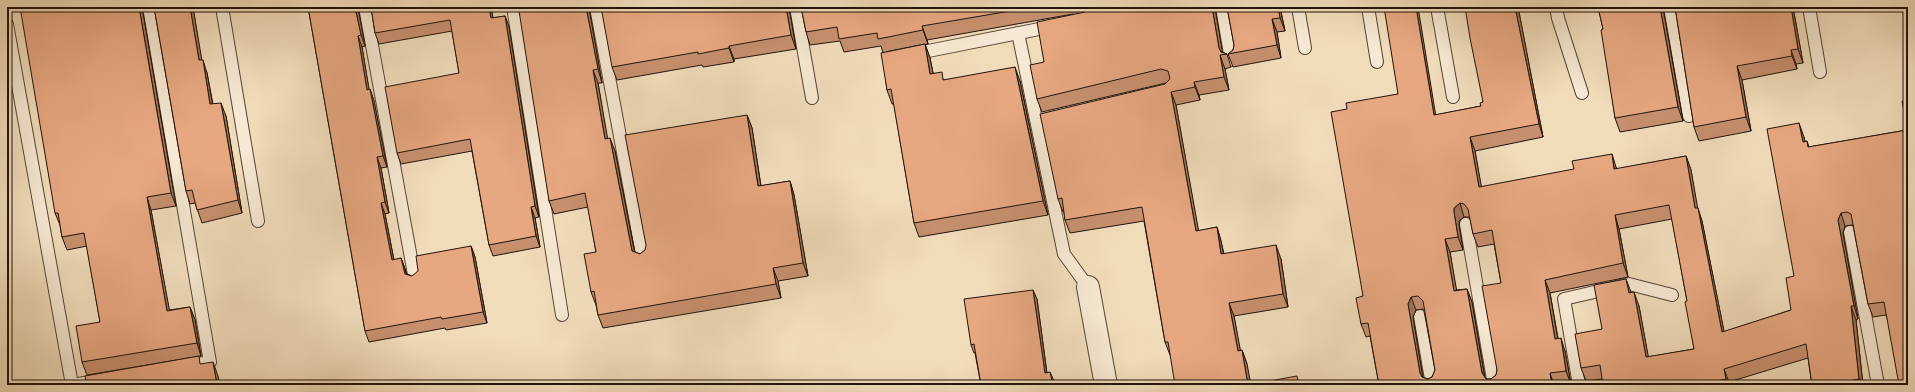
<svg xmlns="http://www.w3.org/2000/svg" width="1915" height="392" font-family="'Sorts Mill Goudy',serif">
  <rect width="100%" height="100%" fill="#f1dcba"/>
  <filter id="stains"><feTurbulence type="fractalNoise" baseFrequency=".005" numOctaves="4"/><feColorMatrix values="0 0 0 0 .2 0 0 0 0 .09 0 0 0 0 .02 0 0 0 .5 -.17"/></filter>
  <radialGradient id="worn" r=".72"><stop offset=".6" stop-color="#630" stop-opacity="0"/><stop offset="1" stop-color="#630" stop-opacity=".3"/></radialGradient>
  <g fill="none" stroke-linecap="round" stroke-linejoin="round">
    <defs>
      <g id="lane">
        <polyline points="149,7 210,362 186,366"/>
        <polyline points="222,7 258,221"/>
        <polyline points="365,7 415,280"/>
        <polyline points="513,7 562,315"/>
        <polyline points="596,7 643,260"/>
        <polyline points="796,7 812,98"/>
        <polyline points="1222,7 1231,60"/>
        <polyline points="1298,7 1305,48"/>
        <polyline points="1368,7 1377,62"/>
        <polyline points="1437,7 1453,97"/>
        <polyline points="1556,7 1558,18 1582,93"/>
        <polyline points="1670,7 1689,116"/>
        <polyline points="1809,7 1820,72"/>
        <polyline points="7,24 72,385"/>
        <polyline points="1018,33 1064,254 1088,287"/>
        <polyline points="913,54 1054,26"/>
        <polyline points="1466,224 1494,385"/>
        <polyline points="1850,232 1878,385"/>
        <polyline points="1420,316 1432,385"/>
        <polyline points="73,385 101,380"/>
        <polyline points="1579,385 1564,299 1629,284 1672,295"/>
      </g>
      <polyline id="street" points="1088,287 1106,385"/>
    </defs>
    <use href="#lane" stroke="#554536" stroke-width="14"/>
    <use href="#street" stroke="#554536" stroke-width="24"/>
    <use href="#lane" stroke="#f6e8d2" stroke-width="12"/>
    <use href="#street" stroke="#f6e8d2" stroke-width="22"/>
  </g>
  <g fill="#c6906f" stroke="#21130a" fill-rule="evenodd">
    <polygon points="154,7 195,7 193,7 201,60 207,73 213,104 226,116 242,213 202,223 195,203 190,204 186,191"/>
    <polygon points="308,7 358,7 358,8 365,46 362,47 369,90 370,89 374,101 387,167 381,168 389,213 385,214 394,260 401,258 407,274 412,276 471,246 475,257 487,323 446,330 445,328 369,342 365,331"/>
    <polygon points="371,7 491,7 493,18 505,16 509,27 539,217 535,218 540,247 493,256 489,245 472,151 401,164 397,153 459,73 452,31 379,44 375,33"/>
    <polygon points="540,7 589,7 589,8 602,83 598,83 607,138 615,151 635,252 640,254 645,250 747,115 752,128 761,186 790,181 794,195 808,276 778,281 781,298 603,328 598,315 596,305 591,292 596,252 588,207 554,214 549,201"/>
    <polygon points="801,7 1215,7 1215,8 1222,52 1227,54 1231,67 1225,69 1229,90 1199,95 1200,100 1176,105 1198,231 1217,227 1221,241 1224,254 1281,259 1288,307 1234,316 1240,351 1242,350 1247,364 1170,355 1165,342 1144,221 1070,233 1065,220 1064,212 1063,212 1058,199 1166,83 1042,112 1037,99 1044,62 1073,14 927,40 928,44 886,52 925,44 930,58 933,73 945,80 1020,81 1048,215 919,237 914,223 894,104 892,104 887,90 883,53 881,46 844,52 840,41 810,45 806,32"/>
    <polygon points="1227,7 1280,7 1285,31 1277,32 1281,58 1233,67 1228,54 1233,50 1234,45"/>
    <path d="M1518 7 1543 137 1475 151 1481 187 1616 167 1617 169 1686 156 1691 170 1697 208 1702 221 1724 332 1791 310 1794 276 1804 137 1805 142 1807 141 1809 147 1907 130 1908 100V385L1886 315 1873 317 1868 304 1853 225H1852L1845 226 1843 233 1858 319 1856 320 1863 385H1812L1808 358 1729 382V385H1603L1602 379 1586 381 1581 368 1602 329 1631 293 1639 306 1648 357 1694 349 1687 301 1672 219 1619 229 1628 277 1550 293 1558 338 1565 351 1571 384 1564 385H1379L1370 336 1366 337 1361 324 1363 296 1347 109 1398 94 1436 115 1481 106ZM1464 217H1469L1470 219 1473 234 1478 247 1494 244 1501 283 1497 370 1496 375 1491 379H1486L1485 377 1472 302 1467 289 1456 290 1450 252 1463 250 1459 225V221ZM1423 309 1424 311 1435 370 1432 377 1428 379 1423 377 1413 317 1416 310Z"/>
    <polygon points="1598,7 1663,7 1663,8 1683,121 1620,132 1615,118 1603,29"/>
    <polygon points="1675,7 1793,7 1803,63 1796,64 1797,69 1742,80 1751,131 1699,141 1694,127"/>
    <polygon points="142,8 176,206 151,210 169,310 190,307 195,320 201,356 87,375 82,362 100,322 87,246 67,250 62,237 60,225 55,213"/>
    <polygon points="789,8 796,49 734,59 734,62 703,67 702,65 617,80 612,67"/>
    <polygon points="1037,299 1047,373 1054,381 1054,385 981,385 975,353 974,353 971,345"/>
  </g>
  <g fill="#a1755a" stroke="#21130a">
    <polygon points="139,7 142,7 176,206 171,193"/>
    <polygon points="190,7 193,7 204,73 199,60"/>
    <polygon points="355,7 358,7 358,8 365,46 361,35"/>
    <polygon points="489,7 491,7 495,29 491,18"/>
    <polygon points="586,7 589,7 589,8 602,83 598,69"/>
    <polygon points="786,7 789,7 796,49 791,35"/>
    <polygon points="1212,7 1215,7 1215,8 1223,55 1219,48"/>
    <polygon points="1278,7 1280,7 1285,31 1280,18"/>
    <polygon points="1416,7 1418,7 1438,129 1434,115"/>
    <polygon points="1515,7 1518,7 1543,137 1539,124"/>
    <polygon points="1660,7 1663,7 1663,8 1683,121 1678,107"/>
    <polygon points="1791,7 1793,7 1803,63 1798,49"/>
    <polygon points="505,16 509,27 539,217 535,206"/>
    <polygon points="1272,19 1277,32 1281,58 1277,45"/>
    <polygon points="922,26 927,40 928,44 923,30"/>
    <polygon points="358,36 362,47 371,101 367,90"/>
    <polygon points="925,44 930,58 936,88 930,74"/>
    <polygon points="729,46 734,59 734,62 729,48"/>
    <polygon points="1791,50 1796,64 1797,69 1792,56"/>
    <polygon points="1220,55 1225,69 1229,90 1224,77"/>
    <polygon points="203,60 207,73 215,118 210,104"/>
    <polygon points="1737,66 1742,80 1751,131 1746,117"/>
    <polygon points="1015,67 1020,81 1048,215 1043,201"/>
    <polygon points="593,70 598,83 610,152 605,139"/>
    <polygon points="1194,82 1199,95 1200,100 1195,87"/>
    <polygon points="370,89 374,101 387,167 383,156"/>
    <polygon points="1171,92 1176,105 1201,244 1196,231"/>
    <polygon points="221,103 226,116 242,213 238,200"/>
    <polygon points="747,115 752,128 763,200 758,186"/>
    <polygon points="1799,123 1804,137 1808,155 1803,142"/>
    <polygon points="1470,137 1475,151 1484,201 1479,187"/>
    <polygon points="610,138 615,151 637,265 632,251"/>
    <polygon points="1612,154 1616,167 1619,182 1614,169"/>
    <polygon points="1686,156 1691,170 1700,221 1695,208"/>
    <polygon points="377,157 381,168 389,213 385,202"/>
    <polygon points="790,181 794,195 808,276 803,263"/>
    <polygon points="147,197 151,210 172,324 167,311"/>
    <polygon points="381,203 385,214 396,271 392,260"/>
    <polygon points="1460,203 1464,217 1459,221 1459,225 1463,250 1458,237 1454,212 1454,208"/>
    <polygon points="531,207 535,218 540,247 536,236"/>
    <polygon points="1698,208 1702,221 1727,346 1722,332"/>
    <polygon points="1841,213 1845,226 1843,233 1858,319 1854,306 1838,220"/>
    <polygon points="1615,215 1619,229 1628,277 1623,263"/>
    <polygon points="1217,227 1221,241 1226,267 1221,254"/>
    <polygon points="1445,239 1450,252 1459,304 1454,291"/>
    <polygon points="1276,245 1281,259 1288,307 1283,294"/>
    <polygon points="471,246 475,257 487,323 483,312"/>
    <polygon points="401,258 405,269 409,285 405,274"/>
    <polygon points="773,268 778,281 781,298 776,284"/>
    <polygon points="1626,279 1631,292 1634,307 1629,293"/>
    <polygon points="1545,280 1550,293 1560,352 1555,339"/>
    <polygon points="1467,289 1472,302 1486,385 1482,373"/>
    <polygon points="1033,290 1037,299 1048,382 1045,373"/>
    <polygon points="1634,292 1639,306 1651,371 1646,357"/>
    <polygon points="1411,297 1416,310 1413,317 1424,385 1420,373 1408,304"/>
    <polygon points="1229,303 1234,316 1243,364 1238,351"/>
    <polygon points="1851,306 1856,320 1863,385 1861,385 1859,379"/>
    <polygon points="190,307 195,320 201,356 197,343"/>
    <polygon points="1561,338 1565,351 1571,384 1566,371"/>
    <polygon points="1242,350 1247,364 1251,385 1248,385"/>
    <polygon points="213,362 218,376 220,385 217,385"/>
    <polygon points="1724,369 1729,382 1729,385 1728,385 1726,379"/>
    <polygon points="1050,372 1054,381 1054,385 1053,385"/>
    <polygon points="1550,373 1554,385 1552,385"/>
  </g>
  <g fill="#e6a781" stroke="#21130a" fill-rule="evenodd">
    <polygon points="20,7 139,7 171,193 147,197 167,311 190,307 197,343 82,362 76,326 100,322 84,233 62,237 58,213 55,213"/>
    <polygon points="154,7 190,7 199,60 203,60 210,104 221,103 238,200 197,210 192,190 186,191"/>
    <polygon points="308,7 355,7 361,35 358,36 367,90 370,89 383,156 377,157 385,202 381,203 392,260 401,258 405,274 412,276 418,271 416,256 471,246 483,312 442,319 441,317 365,331"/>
    <polygon points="371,7 489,7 491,18 505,16 535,206 531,207 536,236 489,245 470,139 397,153 385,87 459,73 450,20 375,33"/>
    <polygon points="540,7 586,7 598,69 593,70 605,139 610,138 632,251 640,254 645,250 646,245 625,135 747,115 758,186 790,181 803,263 773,268 776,284 598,315 594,291 591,292 584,254 596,252 585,193 549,201 519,11"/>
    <polygon points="601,7 786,7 791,35 729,46 729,48 698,54 698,52 612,67"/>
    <polygon points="801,7 1034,7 922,26 923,30 878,39 877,33 839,39 837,27 806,32"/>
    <polygon points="1087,7 1212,7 1219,48 1221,52 1227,54 1220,55 1224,77 1194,82 1195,87 1171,92 1196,231 1217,227 1221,254 1276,245 1283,294 1229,303 1238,351 1242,350 1248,385 1175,385 1168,342 1165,342 1142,207 1065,220 1062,198 1058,199 1040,114 1165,84 1170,79 1168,71 1161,69 1037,99 1030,65 1044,62 1037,22 1085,12"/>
    <polygon points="1227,7 1278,7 1280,18 1272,19 1277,45 1228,54 1233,50 1234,45"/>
    <path d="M1384 7H1416L1434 115 1481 106 1480 103 1483 102 1470 38 1465 7H1515L1539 124 1470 137 1479 187 1574 169 1572 161 1612 154 1614 169 1686 156 1695 208H1698L1722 332 1791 310 1786 278 1794 276 1767 129 1799 123 1803 142 1807 141 1808 147 1907 130 1902 101 1908 100V385H1899L1884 302 1868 304 1851 214 1847 212 1841 213 1838 220 1854 306H1851L1859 379 1849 381 1850 385H1812L1806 344 1724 369 1726 379 1695 385H1603L1600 365 1581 368 1575 334 1602 329 1594 285 1626 279 1629 293 1634 292 1646 357 1694 349 1685 302 1687 301 1669 205 1615 215 1623 263 1545 280 1555 339 1561 338 1566 371 1550 373 1552 385H1379L1368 323 1361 324 1356 298 1363 296 1331 112 1347 109 1346 103 1398 94ZM1460 203 1464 204 1468 209 1473 234 1492 230 1501 283 1482 286 1497 370 1496 375 1491 379H1486L1482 373 1467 289 1454 291 1445 239 1458 237 1454 212V208ZM1418 296 1423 301 1435 370 1432 377 1428 379 1422 377 1420 373 1408 304 1411 297Z"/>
    <polygon points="1598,7 1660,7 1678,107 1615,118 1601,30 1603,29"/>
    <polygon points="1675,7 1791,7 1798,49 1791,50 1792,56 1737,66 1746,117 1694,127"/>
    <polygon points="925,44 930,74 942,72 943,80 1015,67 1043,201 914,223 891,89 887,90 881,53"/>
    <polygon points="1033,290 1045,373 1050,372 1053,385 981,385 974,344 971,345 964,299"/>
    <polygon points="199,356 200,364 213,362 217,385 76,385 86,383 85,376"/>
    <polygon points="1297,376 1299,385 1253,385 1253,384"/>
  </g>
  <rect width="1915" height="392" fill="none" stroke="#f1dcba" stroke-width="24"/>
  <rect x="8" y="8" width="1899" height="376" fill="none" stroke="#21130a" stroke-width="2"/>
  <rect x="12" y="12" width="1891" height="368" fill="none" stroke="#21130a"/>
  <rect width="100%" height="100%" filter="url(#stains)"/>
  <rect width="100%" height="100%" fill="url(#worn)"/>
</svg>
